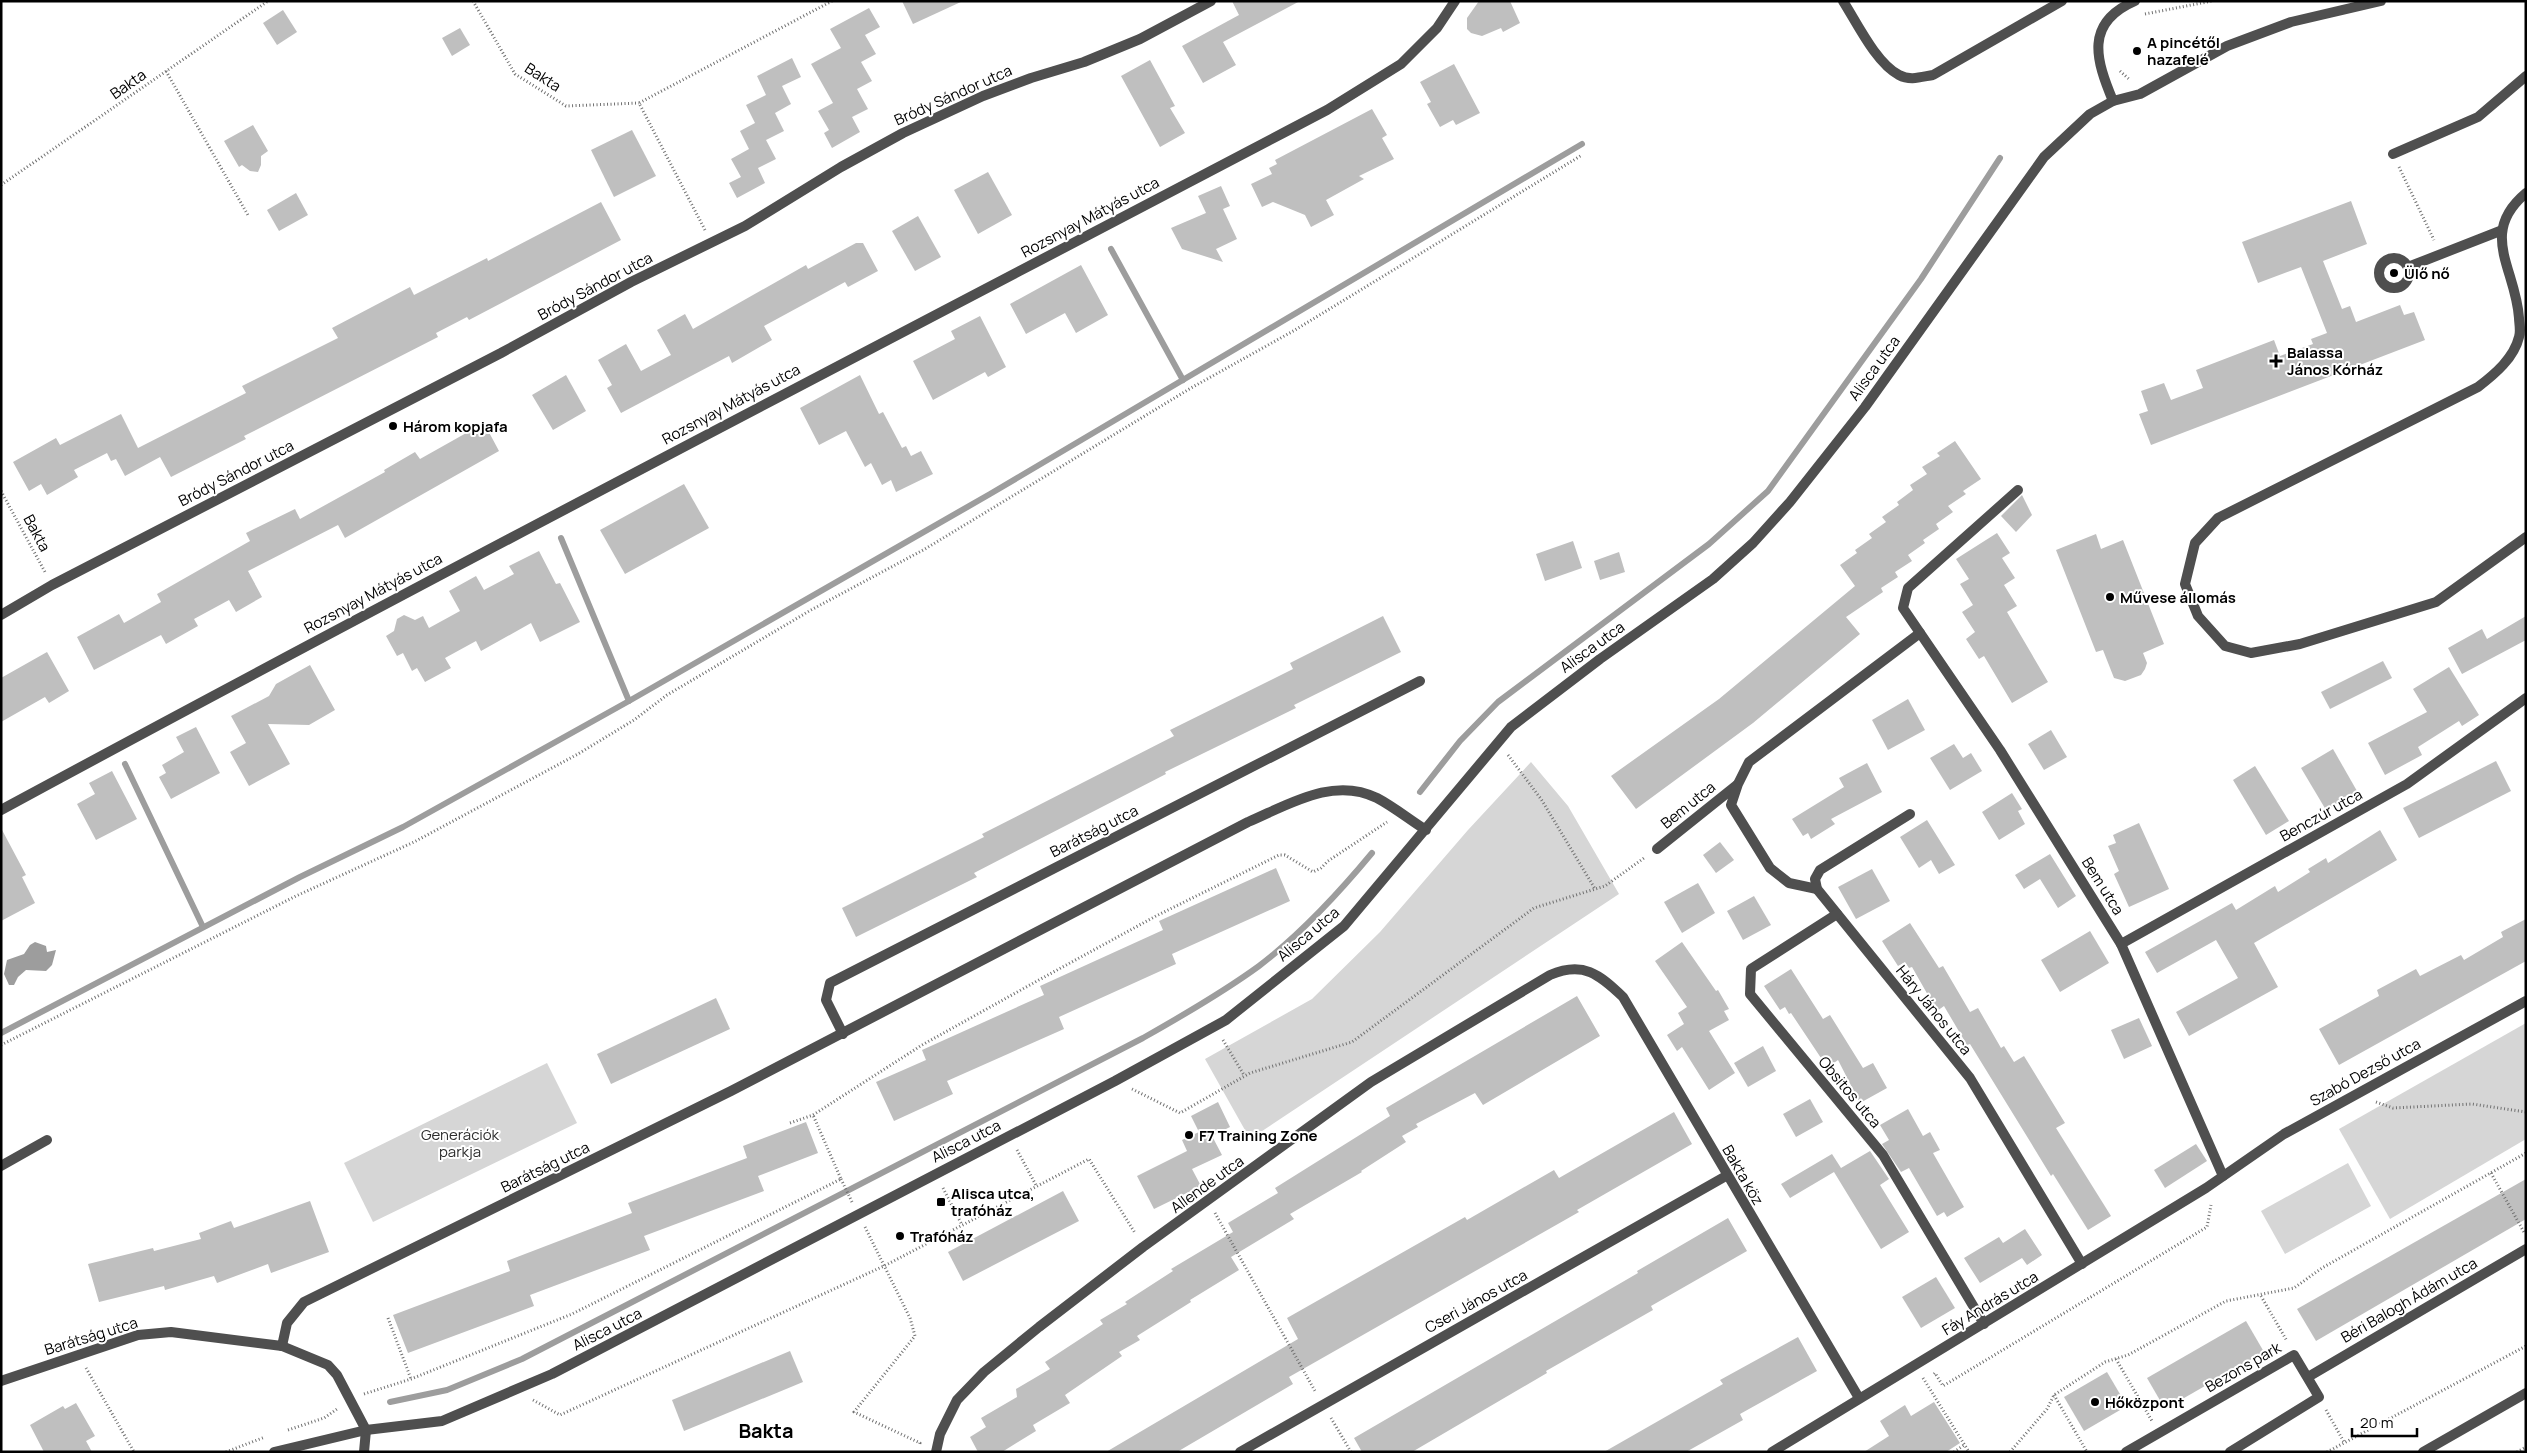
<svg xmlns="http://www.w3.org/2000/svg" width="2527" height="1453" font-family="Manrope,sans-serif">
  <rect width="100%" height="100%" fill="#fff"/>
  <g fill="#d6d6d6">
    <polygon points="1531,762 1568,806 1619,894 1250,1139 1205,1059 1312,999 1380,932 1468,830"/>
    <polygon points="2526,1023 2526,1139 2390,1219 2339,1129"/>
    <polygon points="547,1063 577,1123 373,1222 344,1163"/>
    <polygon points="2348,1163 2371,1206 2285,1254 2261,1211"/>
  </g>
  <polygon fill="#9d9d9d" points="35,942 46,946 47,952 56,950 52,965 46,971 26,970 18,977 14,985 9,985 4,974 7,960 24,954 30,945"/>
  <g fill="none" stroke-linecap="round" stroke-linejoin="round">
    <g stroke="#9d9d9d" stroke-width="6">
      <polyline points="1111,249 1183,380"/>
      <polyline points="561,538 629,701"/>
      <polyline points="125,764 203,927"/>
      <polyline points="1420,792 1460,741 1498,702 1709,544 1768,491 1921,279 2000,158"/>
      <polyline points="1,1033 300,877 403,827 629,701 990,494 1582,144"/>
      <path d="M390 1402 447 1390 522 1359 1143 1038C1182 1016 1222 993 1259 966 1301 934 1338 894 1372 853"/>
    </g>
  </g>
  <g fill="#bfbfbf">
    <polygon points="902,1 963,1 913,24"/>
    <polygon points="1232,1 1300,1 1223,42 1236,65 1203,83 1182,46 1239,15"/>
    <polygon points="1479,1 1510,1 1520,23 1503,32 1501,28 1482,36 1471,33 1467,29 1467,18"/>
    <polygon points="869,8 880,27 865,35 876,54 861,62 872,81 857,89 868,109 852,117 860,132 832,148 824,133 829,130 818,111 833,103 811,64 841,48 830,29"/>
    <polygon points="283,10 297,32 277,45 263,23"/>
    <polygon points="460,28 470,45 452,56 442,38"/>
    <polygon points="792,58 801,77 782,86 791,104 775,113 784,131 766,140 776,159 758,168 765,183 737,198 729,183 741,177 731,159 749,149 740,131 755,123 746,105 766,95 757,76"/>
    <polygon points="1150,60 1175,106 1170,108 1185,133 1160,147 1121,76"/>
    <polygon points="1454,64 1480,113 1456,125 1453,120 1440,127 1427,104 1431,102 1420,82"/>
    <polygon points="1372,109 1387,135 1382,138 1394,159 1359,176 1364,179 1326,200 1334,215 1311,227 1305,215 1273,202 1262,207 1251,184 1272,174 1269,168 1277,164 1275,160"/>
    <polygon points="253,125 268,151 261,156 261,165 258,172 250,171 242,165 239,167 224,141"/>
    <polygon points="632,130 656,176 614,197 591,150"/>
    <polygon points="988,172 1012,215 978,234 954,190"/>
    <polygon points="1221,186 1230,206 1223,209 1237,239 1216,249 1223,262 1182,249 1171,228 1206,213 1198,196"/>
    <polygon points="296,193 308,215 279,231 267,210"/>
    <polygon points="2351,201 2367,244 2323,261 2342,309 2350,306 2356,322 2400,305 2404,315 2414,312 2425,340 2151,445 2139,414 2148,411 2141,391 2164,383 2171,400 2203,388 2196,370 2274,340 2280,356 2313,344 2311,339 2327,333 2301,267 2258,283 2242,242"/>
    <polygon points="601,202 621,240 469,320 467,317 436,333 438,337 244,436 246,439 171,477 160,457 125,476 116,459 111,461 107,453 74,470 78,477 47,495 41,484 29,491 13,462 56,438 60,445 121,414 138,448 246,393 242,386 338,338 332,328 410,287 414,295 487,258 488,261"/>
    <polygon points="918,216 941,257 915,271 892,231"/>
    <polygon points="856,243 863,243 878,271 848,287 845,282 764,326 772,340 732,363 729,356 621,413 607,388 612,385 598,360 626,344 641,371 671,355 657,330 685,314 693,329 806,265 808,269"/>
    <polygon points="1081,265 1108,315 1076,333 1065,313 1026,334 1010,304"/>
    <polygon points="980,316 1006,367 988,377 985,372 933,400 913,361 955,339 951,331"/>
    <polygon points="566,375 586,411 553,430 532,395"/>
    <polygon points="860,375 879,414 883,412 902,448 906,446 911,456 921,451 933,474 896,492 891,480 882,485 871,463 865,467 846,431 819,445 800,408"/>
    <polygon points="484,423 499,451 345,538 338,525 248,571 262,597 236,612 229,600 194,619 198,626 166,644 161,635 94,670 77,637 119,614 124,623 161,602 157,594 250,541 246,533 295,509 300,519 385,472 384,470 415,452 420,459"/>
    <polygon points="1955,441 1981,479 1963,491 1966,494 1948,506 1953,512 1936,524 1939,529 1923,540 1925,543 1908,555 1912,561 1895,572 1898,577 1881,588 1883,592 1846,617 1860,634 1753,723 1636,809 1611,776 1719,699 1855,586 1840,565 1857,553 1855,550 1872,538 1869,534 1886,522 1882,517 1899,505 1897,502 1913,490 1910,485 1927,474 1922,467 1940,456 1937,453"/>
    <polygon points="684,484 709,528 625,574 600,530"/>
    <polygon points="2022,495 2032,515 2016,532 2001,516"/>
    <polygon points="1997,533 2010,553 2002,558 2015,578 2004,585 2017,606 2007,612 2048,682 2012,703 1984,656 1979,659 1966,639 1975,632 1962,612 1973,605 1960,584 1969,579 1956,559"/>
    <polygon points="2096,534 2101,549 2123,540 2164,644 2143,653 2147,663 2145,669 2141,675 2125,681 2114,678 2103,650 2096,652 2056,550"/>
    <polygon points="1573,541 1582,568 1545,581 1536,554"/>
    <polygon points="539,551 556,584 560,583 580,622 540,642 531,623 481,651 476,641 445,658 451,668 425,682 417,668 412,671 403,653 397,656 386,636 394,631 397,619 404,615 415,620 423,616 429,628 460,611 449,591 476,576 484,590 514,574 509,566"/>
    <polygon points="1619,552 1625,572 1600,580 1594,561"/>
    <polygon points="1383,616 1401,652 1294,705 1296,708 1165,772 1166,774 974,873 977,877 856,937 842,908 984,837 982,834 1174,736 1170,730 1293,669 1290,663"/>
    <polygon points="2526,616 2526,640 2462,674 2448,648 2482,629 2487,639"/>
    <polygon points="47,652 69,691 49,703 45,697 1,722 1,678"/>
    <polygon points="2383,661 2392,678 2330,709 2321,692"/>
    <polygon points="310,665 335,710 309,725 268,724 290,764 249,786 230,752 246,743 231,716 269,696 276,684"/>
    <polygon points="2449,667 2479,715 2462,726 2459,721 2418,747 2422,755 2385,775 2368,743 2427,712 2413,689"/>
    <polygon points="1908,699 1925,730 1888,750 1872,720"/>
    <polygon points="196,727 220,773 171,799 159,777 166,773 162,765 184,752 176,737"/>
    <polygon points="2051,730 2067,757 2044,770 2028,744"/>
    <polygon points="1954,744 1963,758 1971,753 1982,771 1950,790 1930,758"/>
    <polygon points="2333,749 2357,791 2326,810 2301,768"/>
    <polygon points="2496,761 2511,791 2419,838 2403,808"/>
    <polygon points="1867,763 1882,792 1831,819 1835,824 1811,839 1808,833 1803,836 1792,819 1844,787 1839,778"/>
    <polygon points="2255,766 2289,821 2266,835 2233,780"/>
    <polygon points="112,771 137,819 96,840 77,804 95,794 89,783"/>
    <polygon points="2012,793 2022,809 2018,811 2025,824 1999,840 1982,812"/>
    <polygon points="1927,820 1955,865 1939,874 1931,860 1919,868 1900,837"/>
    <polygon points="2139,823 2169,889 2129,907 2114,874 2119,871 2108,846 2116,843 2113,835"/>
    <polygon points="1,828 26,875 22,877 35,903 1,921"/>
    <polygon points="2380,830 2397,860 2254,943 2278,987 2189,1036 2176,1012 2238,978 2216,940 2157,973 2145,952 2232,903 2236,910 2275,886 2278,892 2310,872 2308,869 2326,858 2328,863"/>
    <polygon points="1720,842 1734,860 1716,873 1703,855"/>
    <polygon points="2050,854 2076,896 2058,908 2040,879 2024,889 2015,875"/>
    <polygon points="1276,868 1290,901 1172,954 1176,964 1059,1017 1064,1029 947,1081 953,1094 894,1121 876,1082 926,1060 922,1050 1044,995 1040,986 1163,930 1159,921"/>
    <polygon points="1872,869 1890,901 1856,919 1838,887"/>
    <polygon points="1698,883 1715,913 1682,933 1664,902"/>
    <polygon points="1754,896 1771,925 1743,940 1727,911"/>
    <polygon points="2526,919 2526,961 2339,1065 2319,1029 2379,996 2377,990 2416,969 2420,976 2461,955 2464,960 2503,937 2501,932"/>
    <polygon points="1910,923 1939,968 1943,966 1970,1012 1978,1008 2001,1048 2004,1046 2014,1062 2024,1056 2065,1123 2056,1128 2111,1216 2088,1230 2053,1174 2051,1176 2031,1143 1970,1044 1967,1045 1944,1006 1937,1011 1912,967 1909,968 1905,962 1898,966 1882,941"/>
    <polygon points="2090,931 2109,963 2060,992 2041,960"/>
    <polygon points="1682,942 1716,991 1718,990 1729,1009 1724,1011 1729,1020 1709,1031 1735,1073 1709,1090 1682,1047 1677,1051 1667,1035 1684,1024 1678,1013 1687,1007 1655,961"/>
    <polygon points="1791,969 1823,1019 1830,1015 1863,1068 1873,1063 1887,1088 1860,1103 1838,1060 1831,1065 1827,1058 1823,1061 1791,1013 1789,1014 1785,1007 1780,1010 1764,986"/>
    <polygon points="1577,996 1600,1036 1483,1105 1475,1093 1416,1124 1418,1127 1402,1136 1406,1142 1361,1171 1362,1172 1290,1214 1294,1219 1231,1257 1239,1270 1190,1300 1191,1302 1137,1336 1140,1340 1119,1352 1122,1356 1065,1395 1070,1403 1033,1425 1036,1431 1002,1452 978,1452 970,1437 986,1427 981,1418 1017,1397 1016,1389 1050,1369 1045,1362 1103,1324 1100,1320 1127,1304 1125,1302 1173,1271 1171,1269 1233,1232 1228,1223 1278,1193 1275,1188 1390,1116 1386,1108"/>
    <polygon points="716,998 730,1029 611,1084 597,1054"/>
    <polygon points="2139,1018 2152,1046 2124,1059 2111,1030"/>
    <polygon points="1763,1046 1776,1071 1748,1087 1734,1063"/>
    <polygon points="1810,1099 1823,1122 1796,1137 1783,1114"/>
    <polygon points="1218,1102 1230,1127 1212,1136 1222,1155 1192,1169 1201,1186 1154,1209 1137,1176 1187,1151 1182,1140 1199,1132 1191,1116"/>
    <polygon points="1908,1109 1923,1136 1930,1132 1940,1150 1933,1153 1964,1207 1947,1217 1944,1212 1937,1216 1909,1168 1901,1172 1882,1144 1889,1140 1880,1125"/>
    <polygon points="1674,1112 1692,1144 1577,1210 1579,1212 1289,1377 1293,1384 1177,1452 1106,1452 1298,1339 1287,1318 1465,1217 1467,1220 1554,1170 1559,1178"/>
    <polygon points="806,1122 818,1153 758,1176 764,1191 644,1236 650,1250 530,1295 534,1306 408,1353 393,1315 510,1271 507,1261 632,1213 628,1203 747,1158 743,1146"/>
    <polygon points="2196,1144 2207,1161 2165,1188 2154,1170"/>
    <polygon points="1870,1151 1889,1179 1880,1185 1909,1232 1881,1249 1834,1172 1790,1198 1781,1184 1832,1154 1841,1168"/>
    <polygon points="2526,1179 2526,1219 2316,1341 2297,1309"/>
    <polygon points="1063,1191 1079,1221 963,1281 948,1252"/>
    <polygon points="310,1201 329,1252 271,1273 268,1264 217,1283 214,1276 165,1290 164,1286 99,1302 88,1264 153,1248 154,1251 201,1239 199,1233 231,1221 234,1228"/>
    <polygon points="1728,1218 1747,1251 1651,1306 1653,1310 1546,1371 1547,1373 1412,1452 1362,1452 1354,1438 1638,1273 1637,1271"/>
    <polygon points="2025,1229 2042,1255 2027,1265 2022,1258 1980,1283 1964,1258 1999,1237 2003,1243"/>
    <polygon points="1936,1277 1955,1308 1921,1328 1902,1297"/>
    <polygon points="2246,1321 2264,1352 2165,1409 2147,1378"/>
    <polygon points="1798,1337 1817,1371 1740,1414 1743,1420 1686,1452 1604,1452 1723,1384 1720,1380"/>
    <polygon points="790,1351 803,1382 684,1431 672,1400"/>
    <polygon points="2107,1372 2127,1406 2084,1431 2064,1397"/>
    <polygon points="1934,1402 1960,1443 1946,1452 1864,1452 1889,1436 1880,1421 1905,1405 1911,1416"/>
    <polygon points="76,1403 95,1436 86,1441 92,1452 44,1452 30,1425 63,1406 65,1409"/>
  </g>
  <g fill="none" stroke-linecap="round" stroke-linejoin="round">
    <g stroke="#717171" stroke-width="3" stroke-dasharray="1 2.5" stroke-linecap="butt">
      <polyline points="473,1 515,74 566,106 639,103"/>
      <polyline points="2145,14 2212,1"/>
      <polyline points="166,71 249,217"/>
      <polyline points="2120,71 2130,80"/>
      <polyline points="2399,167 2434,240"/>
      <polyline points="1,185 268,1"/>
      <polyline points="705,230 639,103 832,1"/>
      <polyline points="1,491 45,572"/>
      <polyline points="1508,755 1541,799 1595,889"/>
      <polyline points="1223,1040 1244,1075"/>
      <polyline points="1,1045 296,896 414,842 578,754 634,720 667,695 811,610 925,549 1191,388 1295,330 1582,155"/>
      <polyline points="1132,1089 1180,1113 1250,1073 1352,1042 1534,908 1605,886 1644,858"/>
      <polyline points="2376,1102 2393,1108 2472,1104 2526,1112"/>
      <polyline points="790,1123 813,1115 922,1045 1037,981 1156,916 1279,855 1285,855 1313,872 1321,868 1328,861 1387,822"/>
      <polyline points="1017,1150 1037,1187"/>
      <polyline points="2491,1173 2525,1234"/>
      <polyline points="841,1179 852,1202"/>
      <polyline points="943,1188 962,1225"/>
      <polyline points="1215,1213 1315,1391"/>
      <polyline points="865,1227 910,1318 915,1336 854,1412 920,1443 919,1446"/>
      <polyline points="2261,1296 2287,1341"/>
      <polyline points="388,1318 411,1379"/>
      <polyline points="2116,1359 2152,1421"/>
      <polyline points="86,1368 134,1452"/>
      <polyline points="1934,1374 1935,1373 1943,1386 2207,1227 2211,1205"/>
      <polyline points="1923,1378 1969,1452"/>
      <polyline points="364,1394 411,1379 572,1314 841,1179 813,1115"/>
      <polyline points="2054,1395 2087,1452"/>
      <polyline points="533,1400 560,1415 884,1266 1089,1159 1135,1233"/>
      <polyline points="2326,1410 2344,1442"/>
      <polyline points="1331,1418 1351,1452"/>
      <polyline points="288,1430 324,1418 337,1409"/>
      <polyline points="226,1452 265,1437"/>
      <polyline points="1954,1452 1964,1445"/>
      <polyline points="2010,1452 2047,1409 2054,1395 2105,1362 2128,1355 2226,1301 2294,1288 2322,1268 2526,1153"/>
      <polyline points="2327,1452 2526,1346"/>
      <polyline points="2517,1452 2526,1447"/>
    </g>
    <g stroke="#4f4f4f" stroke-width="10">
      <path d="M1843 1C1857 23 1876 63 1899 75 1910 81 1921 77 1933 75L2062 1"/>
      <polyline points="2393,154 2478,117 2526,76"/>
      <path d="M2526 193C2478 233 2516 269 2519 318 2519 323 2521 331 2519 337 2514 358 2495 374 2478 387L2218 518 2195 543 2185 584 2198 616 2225 646 2251 653 2300 644 2436 602 2526 537"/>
      <circle cx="2394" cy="273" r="15"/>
      <polyline points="2408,267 2500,231"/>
      <polyline points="2308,1377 2526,1249"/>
      <polyline points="2126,1452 2294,1355 2319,1397 2230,1452"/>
    </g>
    <g stroke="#4f4f4f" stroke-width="10">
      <path d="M2113 101C2096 60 2084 23 2135 1"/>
      <polyline points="2018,490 1908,588 1903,608 2000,750 2121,944 2223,1176"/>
      <polyline points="1,615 52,585 501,353 631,282 745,226 841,167 903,133 983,96 1031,78 1084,62 1140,39 1211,1"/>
      <path d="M1 810C441 572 885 342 1327 110L1401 64 1437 28 1455 1"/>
      <polyline points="1910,814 1820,870 1815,879 1817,889 1970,1078 2082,1264"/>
      <polyline points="1657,849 1737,785"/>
      <polyline points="1817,889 1789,883 1770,868 1731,805 1738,784 1749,762 1920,633"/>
      <polyline points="1837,914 1751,969 1750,994 1883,1155 1984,1324"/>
      <polyline points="2121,944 2407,784 2526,698"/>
      <polyline points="843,1034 826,1000 830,983 1420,681"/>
      <polyline points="1,1166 47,1140"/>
      <path d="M282 1346 287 1323 304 1302 731 1091 1248 822C1288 805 1333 776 1377 798 1394 807 1410 820 1426 830"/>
      <polyline points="1,1381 138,1335 171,1332 282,1346 328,1365 337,1375 366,1430 364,1452"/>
      <polyline points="274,1452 366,1430 442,1421 552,1374 1115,1081 1226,1020 1344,926 1511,727 1600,659 1713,579 1753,543 1790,502 1865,407 2044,157 2090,114 2113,101 2140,94 2227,46 2291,22 2381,1"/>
      <path d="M936 1452 940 1434 957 1400 984 1372 1039 1327 1143 1247 1371 1082 1550 975C1583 961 1599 974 1623 997L1859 1398"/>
      <polyline points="1240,1452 1726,1176"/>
      <polyline points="1772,1452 2206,1188 2284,1134 2526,1001"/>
    </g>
    <polyline stroke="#4f4f4f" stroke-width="10" points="2423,1452 2526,1393"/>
  </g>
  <g fill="#000" stroke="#fff" stroke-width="2">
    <circle cx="2137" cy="51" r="5"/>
    <circle cx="2394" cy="273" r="5"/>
    <path d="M2273.5 353.5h5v5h5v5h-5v5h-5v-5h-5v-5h5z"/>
    <circle cx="393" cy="426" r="5"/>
    <circle cx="2110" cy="597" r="5"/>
    <circle cx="1189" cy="1135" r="5"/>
    <rect x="936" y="1197" width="10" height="10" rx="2.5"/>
    <circle cx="900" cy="1236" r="5"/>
    <circle cx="2095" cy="1402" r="5"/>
  </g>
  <g text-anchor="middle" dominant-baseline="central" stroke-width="4" stroke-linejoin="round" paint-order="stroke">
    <g font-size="15" font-weight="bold" fill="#000" stroke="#fff" text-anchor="start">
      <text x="2147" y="42">A pincétől<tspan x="2147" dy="17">hazafelé</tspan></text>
      <text x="2404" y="273">Ülő nő</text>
      <text x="2287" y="352">Balassa<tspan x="2287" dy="17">János Kórház</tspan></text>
      <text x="403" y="426">Három kopjafa</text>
      <text x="2120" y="597">Művese állomás</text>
      <text x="1199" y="1135">F7 Training Zone</text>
      <text x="951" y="1193">Alisca utca,<tspan x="951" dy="17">trafóház</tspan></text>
      <text x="910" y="1236">Trafóház</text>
      <text x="2105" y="1402">Hőközpont</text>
    </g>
    <g font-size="15" fill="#000" stroke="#fff">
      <text transform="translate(543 77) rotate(33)">Bakta</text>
      <text transform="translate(128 84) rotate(-35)">Bakta</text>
      <text transform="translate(953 95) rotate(-24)">Bródy Sándor utca</text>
      <text transform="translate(1090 217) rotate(-28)">Rozsnyay Mátyás utca</text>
      <text transform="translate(595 286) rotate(-28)">Bródy Sándor utca</text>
      <text transform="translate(1874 368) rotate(-54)">Alisca utca</text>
      <text transform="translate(731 404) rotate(-28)">Rozsnyay Mátyás utca</text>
      <text transform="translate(236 473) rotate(-27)">Bródy Sándor utca</text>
      <text transform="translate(37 533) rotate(62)">Bakta</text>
      <text transform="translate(373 593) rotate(-28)">Rozsnyay Mátyás utca</text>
      <text transform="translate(1592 647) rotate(-36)">Alisca utca</text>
      <text transform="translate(1688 805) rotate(-39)">Bem utca</text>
      <text transform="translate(2321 815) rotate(-29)">Benczúr utca</text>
      <text transform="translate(1094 831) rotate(-27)">Barátság utca</text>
      <text transform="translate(2103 886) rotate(58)">Bem utca</text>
      <text transform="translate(1308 934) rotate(-40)">Alisca utca</text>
      <text transform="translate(1934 1010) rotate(51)">Háry János utca</text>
      <text transform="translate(2365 1072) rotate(-29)">Szabó Dezső utca</text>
      <text transform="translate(1850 1092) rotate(50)">Obsitos utca</text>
      <text transform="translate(966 1141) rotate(-27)">Alisca utca</text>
      <text transform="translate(545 1167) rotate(-26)">Barátság utca</text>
      <text transform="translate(1743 1175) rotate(60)">Bakta köz</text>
      <text transform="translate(1207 1184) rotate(-36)">Allende utca</text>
      <text transform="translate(2409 1300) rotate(-30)">Béri Balogh Ádám utca</text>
      <text transform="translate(1476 1301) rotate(-29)">Cseri János utca</text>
      <text transform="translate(1990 1303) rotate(-31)">Fáy András utca</text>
      <text transform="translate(607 1329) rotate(-27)">Alisca utca</text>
      <text transform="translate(91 1336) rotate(-17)">Barátság utca</text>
      <text transform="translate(2243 1367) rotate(-30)">Bezons park</text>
    </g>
    <g font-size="15" fill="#2d2d2d" stroke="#fff">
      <text x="460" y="1134">Generációk<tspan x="460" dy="17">parkja</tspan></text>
    </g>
    <g font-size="20" font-weight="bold" fill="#000" stroke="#fff">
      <text x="766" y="1430">Bakta</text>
    </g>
  </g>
  <rect width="2527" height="1453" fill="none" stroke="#000000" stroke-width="5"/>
  <path d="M2352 1428v8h65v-8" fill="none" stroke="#000000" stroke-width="2.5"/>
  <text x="2360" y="1428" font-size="15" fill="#000000" stroke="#ffffff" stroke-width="4" paint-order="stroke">20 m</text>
</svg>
